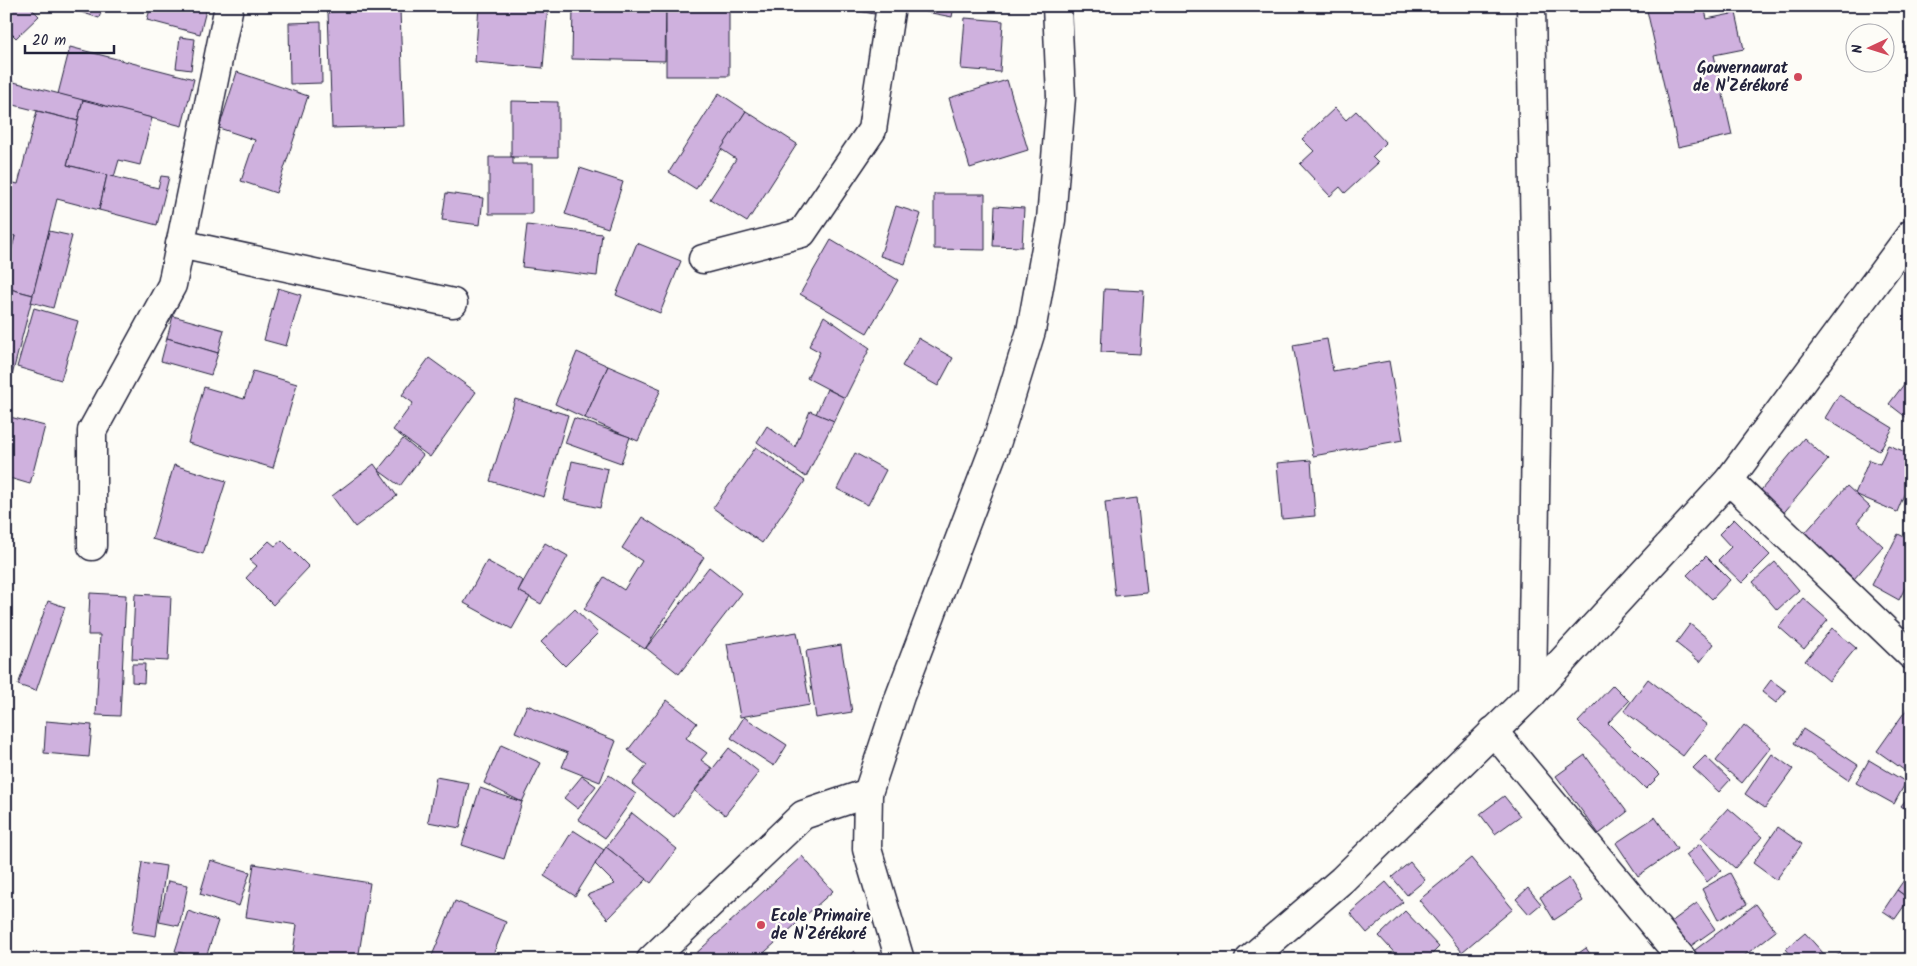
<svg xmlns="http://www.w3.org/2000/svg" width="1917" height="966" font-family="Kalam,sans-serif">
  <rect width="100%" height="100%" fill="#fdfcf7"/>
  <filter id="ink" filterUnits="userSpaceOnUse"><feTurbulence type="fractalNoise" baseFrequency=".02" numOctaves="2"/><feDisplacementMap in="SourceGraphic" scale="10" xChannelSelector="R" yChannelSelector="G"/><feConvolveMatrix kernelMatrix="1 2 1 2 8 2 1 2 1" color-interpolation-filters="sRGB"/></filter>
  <g filter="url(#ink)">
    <g fill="#cfb1de" stroke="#22223b">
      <polygon points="6,6 29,6 39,16 16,38 6,28"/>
      <polygon points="62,6 103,6 99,18"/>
      <polygon points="151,6 207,6 200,34 147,20"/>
      <polygon points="479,6 548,6 543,68 475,62"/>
      <polygon points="573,6 666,6 665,61 572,59"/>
      <rect x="666" y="6" width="63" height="70"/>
      <polygon points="835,6 875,6 874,14"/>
      <polygon points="922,6 954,6 952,17 921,11"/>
      <polygon points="1646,6 1704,6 1707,19 1736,13 1744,49 1714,55 1732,135 1678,147"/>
      <polygon points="400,10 404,126 332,128 328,12"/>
      <polygon points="965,18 1003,21 1000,72 961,69"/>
      <polygon points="321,22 322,83 290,84 289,23"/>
      <polygon points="180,37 195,39 191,70 176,68"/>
      <polygon points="70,47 194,79 182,126 58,94"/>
      <polygon points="237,72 308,96 276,193 241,181 255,140 219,128"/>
      <polygon points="6,80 83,100 78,121 6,103"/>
      <polygon points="1007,80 1028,150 970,168 949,98"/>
      <polygon points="719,93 746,111 696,189 669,172"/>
      <polygon points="83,100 152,118 140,165 119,160 114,177 67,165"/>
      <polygon points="511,101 558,102 558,157 511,157"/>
      <polygon points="1335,108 1346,120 1356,111 1386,143 1372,157 1378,163 1345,193 1340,187 1330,196 1300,164 1314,151 1302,139"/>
      <polygon points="37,111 78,121 67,165 107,175 99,210 57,199 33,295 6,288 6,271 15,236 6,234 6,181 18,184"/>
      <polygon points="746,111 797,144 747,222 710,199 736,159 721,149"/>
      <polygon points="489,157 513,157 513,164 532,164 532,214 489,214"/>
      <polygon points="580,168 623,182 608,228 565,214"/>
      <polygon points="107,175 158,188 161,176 169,177 157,225 99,210"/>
      <polygon points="446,193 483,198 480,225 442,220"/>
      <polygon points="934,194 985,194 985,250 934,249"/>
      <polygon points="896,206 921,214 905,264 880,256"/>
      <polygon points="995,206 1024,208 1022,247 993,246"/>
      <polygon points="527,225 602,234 597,276 522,267"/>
      <polygon points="49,231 72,236 53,308 31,302"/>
      <polygon points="6,234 15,236 6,271"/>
      <polygon points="831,240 898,280 867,333 800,294"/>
      <polygon points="637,243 681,261 660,313 616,295"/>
      <polygon points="6,288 33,295 9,387 6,386"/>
      <polygon points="278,288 301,295 286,346 264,340"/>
      <polygon points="1104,289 1144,291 1140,354 1101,352"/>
      <polygon points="34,308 78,321 61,380 17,367"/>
      <polygon points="173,316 224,330 218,353 167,338"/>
      <polygon points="824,316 870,348 845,398 807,378 820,352 809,346"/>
      <polygon points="167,338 218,353 211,375 161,361"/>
      <polygon points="918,338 953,358 938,386 902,366"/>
      <polygon points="1327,339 1333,371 1389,361 1403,440 1313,456 1293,345"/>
      <polygon points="577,352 608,366 585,418 555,404"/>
      <polygon points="429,358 476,392 430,457 393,430 413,403 402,395"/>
      <polygon points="608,366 661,389 638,441 585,418"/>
      <polygon points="253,371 297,384 273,468 188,443 204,387 244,399"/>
      <polygon points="1911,375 1911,421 1889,404"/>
      <polygon points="827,389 845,398 834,421 816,414"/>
      <polygon points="1839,395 1893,428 1879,451 1825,418"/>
      <polygon points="515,399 568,415 544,497 490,481"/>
      <polygon points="810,411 834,421 806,477 757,442 767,426 795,447"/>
      <polygon points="6,416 45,426 30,484 6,477"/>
      <polygon points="574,418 630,437 621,463 565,443"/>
      <polygon points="1804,438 1828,460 1781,516 1757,495"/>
      <polygon points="403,439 423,455 400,486 378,470"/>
      <polygon points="1888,445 1911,454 1911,477 1897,512 1855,494 1869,460 1880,464"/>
      <polygon points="756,447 805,481 762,543 713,508"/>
      <polygon points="855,453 886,470 868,505 837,489"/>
      <polygon points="1311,460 1315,516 1282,519 1277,463"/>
      <polygon points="572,461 608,469 600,508 564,500"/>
      <polygon points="374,464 397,496 355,527 332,496"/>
      <polygon points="174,465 226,481 203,554 152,539"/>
      <polygon points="1847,486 1870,507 1857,522 1883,546 1854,579 1804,534"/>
      <polygon points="1137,498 1147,593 1115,596 1105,502"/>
      <polygon points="642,517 704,557 645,649 584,609 604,577 624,590 642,561 622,548"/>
      <polygon points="1734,519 1770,555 1742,583 1718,560 1731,547 1719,534"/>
      <polygon points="1898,534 1911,540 1911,576 1899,600 1872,585"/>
      <polygon points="282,540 309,567 273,605 246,578 257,566 250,560 269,541 275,546"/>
      <polygon points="545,543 568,556 541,604 518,591"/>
      <polygon points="1706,556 1730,580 1712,599 1687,575"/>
      <polygon points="487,561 523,581 518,591 530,597 512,629 464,603"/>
      <polygon points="1775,562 1799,590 1777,610 1753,582"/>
      <polygon points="709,567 742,593 679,674 646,648"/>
      <polygon points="90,593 126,595 120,716 96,715 100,635 88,635"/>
      <polygon points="135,594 171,596 168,661 132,659"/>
      <polygon points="1803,598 1828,620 1804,649 1779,627"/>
      <polygon points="48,601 65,607 36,691 18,685"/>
      <polygon points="575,609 598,633 565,666 541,642"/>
      <polygon points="1690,624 1714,644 1700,662 1676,643"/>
      <polygon points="1832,628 1856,648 1829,681 1805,661"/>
      <polygon points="797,632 810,705 740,717 727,644"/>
      <polygon points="841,645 852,712 816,718 806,651"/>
      <polygon points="132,664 145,664 144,683 132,682"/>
      <polygon points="1648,679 1707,725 1683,756 1624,711"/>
      <polygon points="1771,680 1786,691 1776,703 1762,692"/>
      <polygon points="1613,685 1629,701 1608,723 1660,775 1646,789 1578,722"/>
      <polygon points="667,700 697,723 686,738 707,753 701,760 712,768 674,817 632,784 647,765 628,750"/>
      <polygon points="1911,703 1911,775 1877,751"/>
      <polygon points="527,705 616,741 600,782 562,767 568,753 515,732"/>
      <polygon points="744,717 787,745 774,766 731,738"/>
      <polygon points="46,721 92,725 89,757 44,753"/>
      <polygon points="1744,725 1771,747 1742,783 1716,761"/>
      <polygon points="1803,729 1858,765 1848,780 1794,743"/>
      <polygon points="501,745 541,763 522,802 484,783"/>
      <polygon points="729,748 759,772 725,815 695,791"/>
      <polygon points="1772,754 1793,769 1765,808 1745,794"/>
      <polygon points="1585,755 1627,812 1599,834 1556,776"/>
      <polygon points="1705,756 1730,780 1719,792 1693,768"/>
      <polygon points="1869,760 1906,782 1894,804 1856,783"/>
      <polygon points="609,775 636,794 605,838 578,819"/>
      <polygon points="582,776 596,786 578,809 564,798"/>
      <polygon points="436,777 469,783 460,828 428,822"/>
      <polygon points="480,788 522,802 504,859 462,845"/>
      <polygon points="1911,793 1911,813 1901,806"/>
      <polygon points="1504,796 1520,816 1495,834 1480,814"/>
      <polygon points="1728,808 1762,837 1735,868 1701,838"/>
      <polygon points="632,813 677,849 651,883 606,847"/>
      <polygon points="1655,817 1677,849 1638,876 1616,843"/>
      <polygon points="1778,827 1802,844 1776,880 1753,863"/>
      <polygon points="573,830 604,850 575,896 544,876"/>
      <polygon points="1700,844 1721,870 1707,882 1686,855"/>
      <polygon points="606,847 647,879 608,919 587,895 615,884 595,864"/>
      <polygon points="802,856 833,891 756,960 691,960 690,959"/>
      <polygon points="1471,858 1513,909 1462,952 1419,900"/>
      <polygon points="210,860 250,872 239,906 200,894"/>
      <polygon points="142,862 166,866 156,936 132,932"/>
      <polygon points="1410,862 1425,880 1407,895 1392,877"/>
      <polygon points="254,864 370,883 358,960 292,959 297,925 246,917"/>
      <polygon points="1911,870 1911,900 1897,890"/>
      <polygon points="1730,873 1747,904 1718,920 1702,889"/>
      <polygon points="1569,878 1583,901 1554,920 1540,897"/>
      <polygon points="168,881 188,885 179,926 159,922"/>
      <polygon points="1386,882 1403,902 1367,933 1350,913"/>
      <polygon points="1528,888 1541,904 1529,914 1516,899"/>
      <polygon points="1897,890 1909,899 1895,919 1883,911"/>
      <polygon points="455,901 506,922 491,960 436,960 431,958"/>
      <polygon points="1697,903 1715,929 1688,948 1671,922"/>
      <polygon points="1756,904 1776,931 1739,960 1696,960 1691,953"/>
      <polygon points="188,911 218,921 205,960 175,951"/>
      <polygon points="1405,911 1439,947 1426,960 1401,960 1379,936"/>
      <polygon points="1805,933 1824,954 1818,960 1795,960 1786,949"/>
      <polygon points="1586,948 1594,960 1569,960"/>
      <polygon points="854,951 861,960 843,960"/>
      <polygon points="1015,953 1017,960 997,960"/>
      <polygon points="1841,953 1845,960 1830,960"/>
    </g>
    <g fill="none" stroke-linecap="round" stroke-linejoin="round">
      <defs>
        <g id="minor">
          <polyline points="1531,6 1537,367 1532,694"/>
          <polyline points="180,244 453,303"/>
          <polyline points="703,259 802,233 872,130 891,6"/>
          <polyline points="1729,480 1911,655"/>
          <polyline points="92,546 92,431 172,285 229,6"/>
          <polyline points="1493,731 1683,960"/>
          <polyline points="651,960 803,815 868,793"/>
          <polyline points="900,960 867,849 868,793 900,696 997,441 1031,331 1051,220 1061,97 1057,6"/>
          <polyline points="1249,960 1342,880 1532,694 1729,480 1911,234"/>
        </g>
      </defs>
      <use href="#minor" stroke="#22223b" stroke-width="31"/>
      <use href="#minor" stroke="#fdfcf7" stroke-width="28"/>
    </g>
  </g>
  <g fill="#d1495b" stroke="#fdfcf7" stroke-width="2">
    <circle cx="1798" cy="77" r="5"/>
    <circle cx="761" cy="925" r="5"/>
  </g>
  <g text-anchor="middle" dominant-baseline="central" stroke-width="5" stroke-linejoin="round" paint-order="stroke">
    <g font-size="16" font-weight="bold" fill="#22223b" stroke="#fdfcf7" text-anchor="end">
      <text x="1788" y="68">Gouvernaurat<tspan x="1788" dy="18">de N'Zérékoré</tspan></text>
      <text x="771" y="916" text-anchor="start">Ecole Primaire<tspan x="771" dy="18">de N'Zérékoré</tspan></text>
    </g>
  </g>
  <rect width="1917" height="966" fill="none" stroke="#fdfcf7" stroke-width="25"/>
  <rect x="12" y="12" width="1892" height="941" fill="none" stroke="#22223b" stroke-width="2" filter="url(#ink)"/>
  <g transform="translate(1870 48) rotate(266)"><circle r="24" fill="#fdfcf7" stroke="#a5a5ac"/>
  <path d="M0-4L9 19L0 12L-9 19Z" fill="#d1495b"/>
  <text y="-8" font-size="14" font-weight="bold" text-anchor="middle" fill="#22223b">N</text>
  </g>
  <path d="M25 45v8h89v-8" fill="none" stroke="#22223b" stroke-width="2.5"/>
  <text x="32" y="45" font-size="15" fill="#22223b" stroke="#fdfcf7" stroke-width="4" paint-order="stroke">20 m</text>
</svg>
